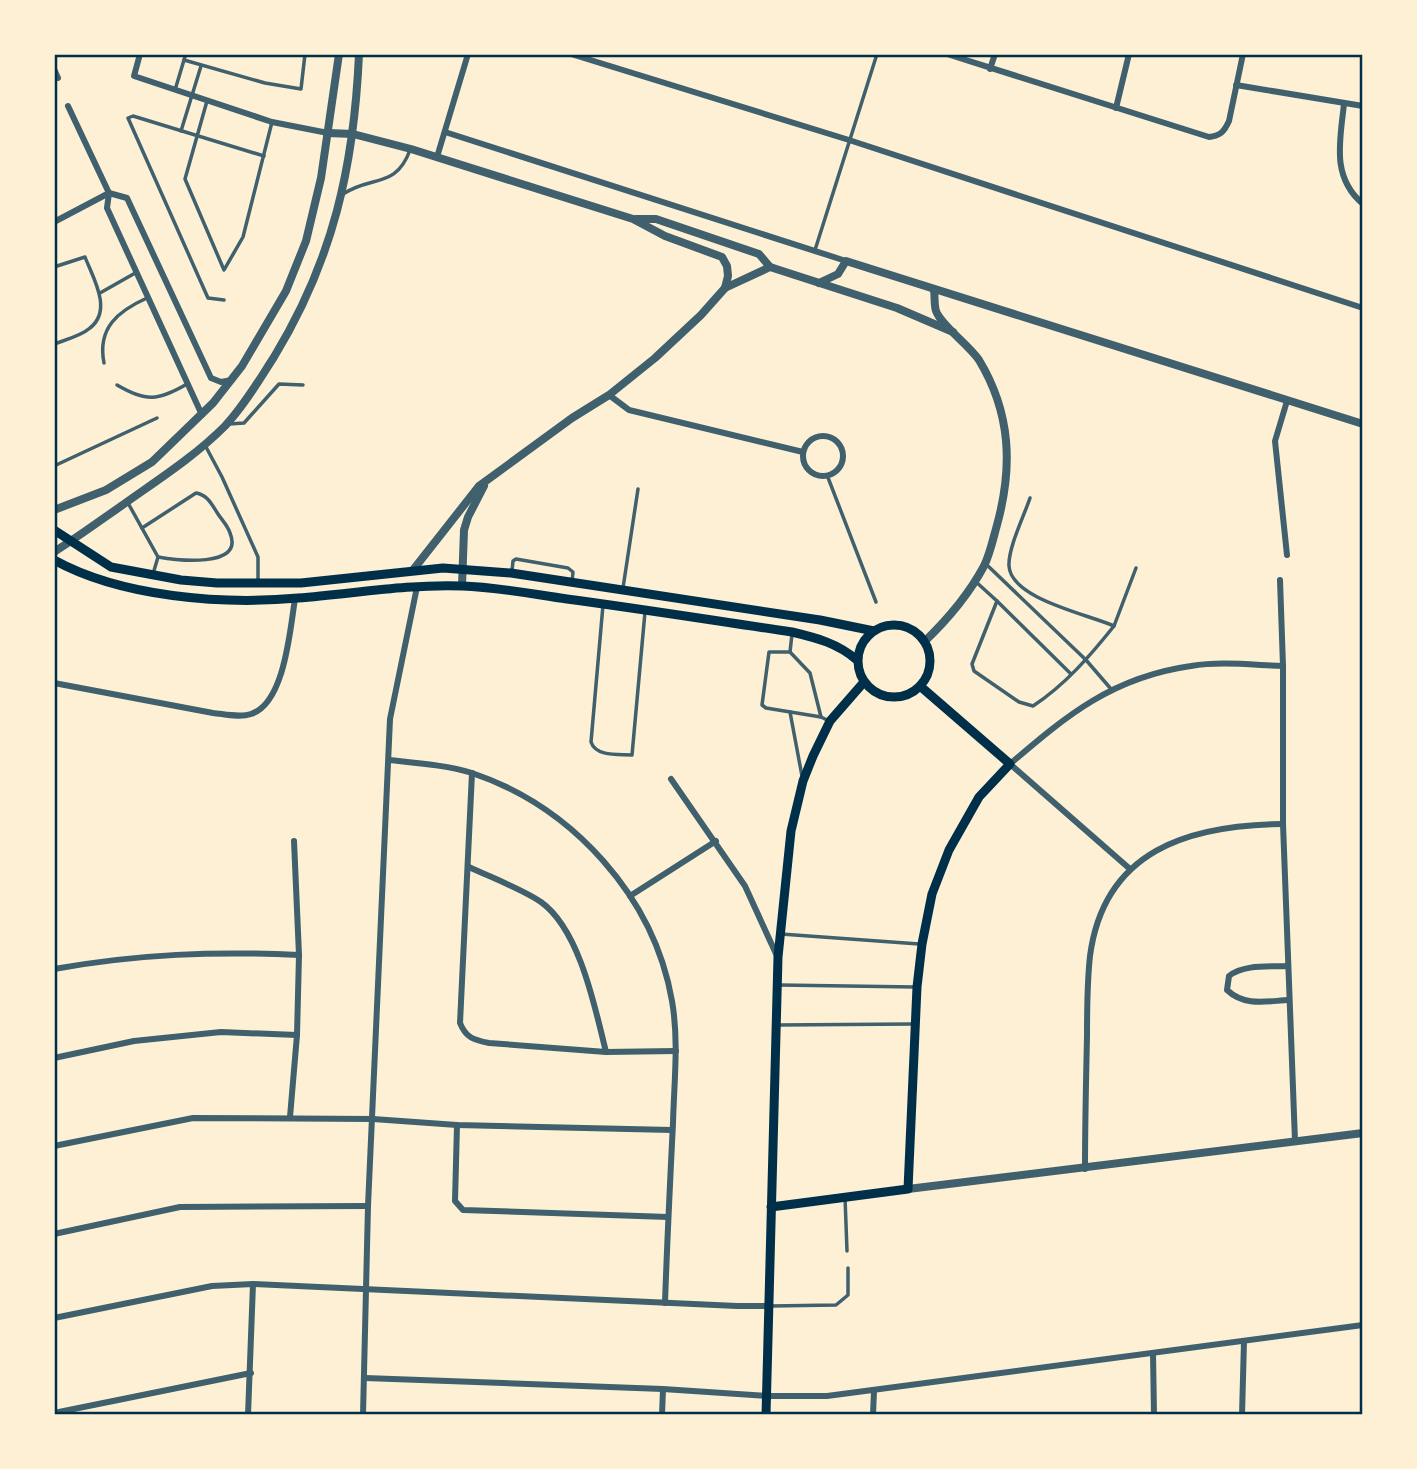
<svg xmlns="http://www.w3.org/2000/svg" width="1417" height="1469" font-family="'IBM Plex Serif',serif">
  <rect width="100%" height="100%" fill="#fdf0d5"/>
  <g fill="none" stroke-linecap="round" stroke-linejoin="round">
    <g stroke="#3f606c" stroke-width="3.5">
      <polyline points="186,54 184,60 265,83 301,89 305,54"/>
      <polyline points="175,90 184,60"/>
      <polyline points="207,101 185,179 224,270 243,237 272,122"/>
      <polyline points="181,131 201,66"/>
      <path d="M343 194C371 175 396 189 410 150"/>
      <polyline points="815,250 877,54"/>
      <path d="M54 267 85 257C93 278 113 310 90 328 81 336 65 340 54 344"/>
      <polyline points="100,293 137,272"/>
      <polyline points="224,300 208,298 128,118 133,116 264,156"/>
      <path d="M104 363C97 328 118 311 147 298"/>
      <path d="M117 385C146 402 158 401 187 384"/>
      <polyline points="229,424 244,423 279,384 303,385"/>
      <polyline points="206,447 222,477 258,557 258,581"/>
      <polyline points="54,466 157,418"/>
      <polyline points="827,475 876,602"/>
      <path d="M1030 498C1024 516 1008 548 1009 566 1011 599 1087 614 1114 626 1090 656 1065 685 1033 706L1019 702 974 671 972 664 997 601 1071 674"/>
      <polyline points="128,503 158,557 153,574"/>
      <path d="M142 528 196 493C208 495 212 505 218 514 222 520 228 526 230 533 245 569 175 560 158 557"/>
      <polyline points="987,565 1086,660 1111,689"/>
      <polyline points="512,571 513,561 516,559 568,568 573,572 572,582"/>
      <polyline points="975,581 997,601"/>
      <polyline points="623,588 638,489"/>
      <path d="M603 605 591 742C596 757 619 754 632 755L645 612"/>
      <polyline points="1114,626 1136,568"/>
      <polyline points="792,634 790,652 810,673 821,717 829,721"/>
      <polyline points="790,652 769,652 762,705 766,708 821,717"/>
      <polyline points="790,712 802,776"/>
      <polyline points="781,934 919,944"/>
      <polyline points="779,985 915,987"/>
      <polyline points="778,1025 913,1024"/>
      <polyline points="845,1197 847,1251"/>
      <polyline points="771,1306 836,1305 848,1295 848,1268"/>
    </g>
    <g stroke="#3f606c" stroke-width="6">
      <polyline points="140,54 134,76 272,122 328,133"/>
      <polyline points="571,54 849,140 1363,308"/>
      <path d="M947 54 1209 137C1220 136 1224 132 1229 121L1243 54"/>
      <polyline points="54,69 58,78"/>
      <polyline points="990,69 995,54"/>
      <polyline points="1236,85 1363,106"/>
      <path d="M1344 104C1340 141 1331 177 1363 204"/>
      <polyline points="68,106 109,193 107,208 202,415"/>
      <polyline points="1116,108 1129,54"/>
      <polyline points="445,132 846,261"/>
      <polyline points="437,157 468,54"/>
      <polyline points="109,193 127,198 211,378 221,382 232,380"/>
      <polyline points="54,222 109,193"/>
      <polyline points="609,395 629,410 803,452"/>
      <circle cx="823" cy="456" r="20"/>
      <polyline points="1287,555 1275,441 1287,401"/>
      <polyline points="1280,580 1283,666 1283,824 1295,1141"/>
      <path d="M54 683 213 713C224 714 240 718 251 714 285 703 290 629 295 599"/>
      <path d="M389 760C416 763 446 765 472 773 573 807 654 897 672 1001 679 1041 674 1083 673 1123 670 1183 667 1243 665 1303"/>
      <path d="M472 773 460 1023C466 1038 474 1040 489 1043L606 1052 676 1051"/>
      <polyline points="671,779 745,886 777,956"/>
      <path d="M469 867C490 877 522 889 541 902 580 930 595 1008 606 1052"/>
      <path d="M1130 869 1010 764C1067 715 1113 677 1191 666 1220 661 1253 665 1283 666"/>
      <polyline points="630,896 716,841"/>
      <path d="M1288 966C1269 967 1244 964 1229 976L1227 990C1245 1007 1267 1001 1289 1000"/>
      <path d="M54 969C138 954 215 951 299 955"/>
      <polyline points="54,1058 134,1041 221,1032 297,1035"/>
      <polyline points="290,1117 297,1035 299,955 294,841"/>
      <polyline points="457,1125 455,1201 463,1210 668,1217"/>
      <polyline points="54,1146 193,1118 373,1119 457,1125 672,1130"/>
      <path d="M1085 1169C1085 1124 1086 1080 1087 1036 1087 1010 1087 983 1090 956 1104 850 1189 825 1283 824"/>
      <polyline points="54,1234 180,1207 368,1206"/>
      <polyline points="54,1318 212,1286 253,1284 737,1306 768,1306"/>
      <polyline points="1153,1353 1154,1415"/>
      <polyline points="365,1378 663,1389 766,1396 827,1396 1363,1325"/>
      <polyline points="54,1413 251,1373"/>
      <polyline points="248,1415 253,1284"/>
      <polyline points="363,1415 368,1206 390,719 417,587"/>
      <polyline points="662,1415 663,1389"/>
      <polyline points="873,1415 874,1391"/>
      <polyline points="1242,1415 1244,1341"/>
    </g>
    <g stroke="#3f606c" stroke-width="8">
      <polyline points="328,133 353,134 411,149 633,219 665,236 722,257 727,266 728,276 725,288"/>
      <polyline points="636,219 656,219 759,254 770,267 897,308 953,332"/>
      <polyline points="819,283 838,274 846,261 1363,424"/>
      <polyline points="54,510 106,490 152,462 213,403 242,366 286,291 306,241 321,178 339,54"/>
      <path d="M54 552C78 537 101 520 124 504 159 479 194 457 225 426 244 406 259 380 274 357 333 260 354 167 359 54"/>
      <polyline points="413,570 479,486 572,418 609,395 655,358 701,315 725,288 770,267"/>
      <polyline points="462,586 464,530 468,517 484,486"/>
      <path d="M924 642C946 621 969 594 984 566 990 554 993 539 997 525 1013 467 1011 413 979 360 969 345 941 325 936 311 934 305 935 297 934 290"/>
      <polyline points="908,1189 1363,1133"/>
    </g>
    <g stroke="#003049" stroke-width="9">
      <polyline points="54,530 111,567 181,580 217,583 301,583 443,568 511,573 820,620 874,631"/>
      <path d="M54 560C121 597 222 605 298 598 352 594 407 584 462 586 497 587 532 594 567 599 642 609 717 621 792 632 817 638 837 643 857 660"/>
      <circle cx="894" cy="661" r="36"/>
      <polyline points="771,1207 908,1189 917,987 922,944 932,894 949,850 979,797 1010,764 920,686"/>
      <polyline points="766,1415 778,957 791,831 803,781 813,756 830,721 864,682"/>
    </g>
  </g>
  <rect width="1417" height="1469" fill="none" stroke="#fdf0d5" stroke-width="112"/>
  <rect x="56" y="56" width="1305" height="1357" fill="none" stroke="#003049" stroke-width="2.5"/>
</svg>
